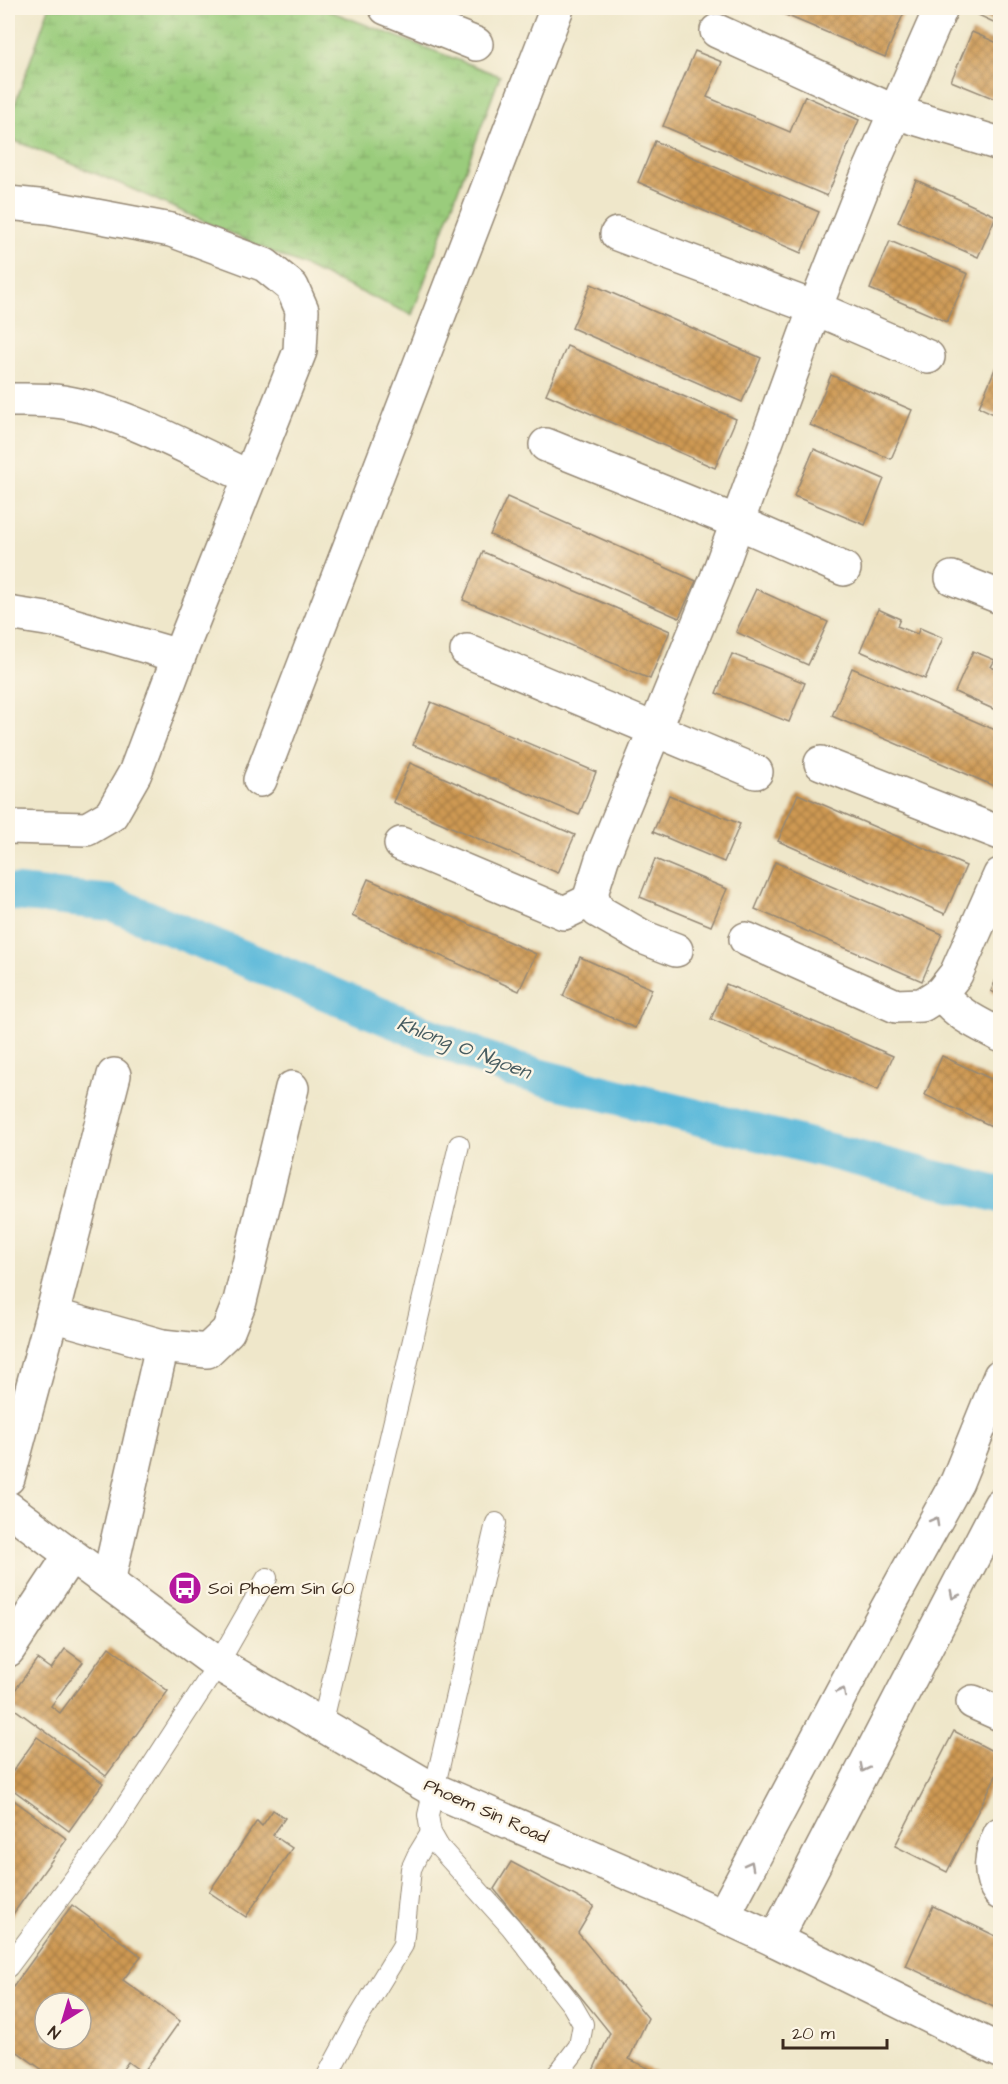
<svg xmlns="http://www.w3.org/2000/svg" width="1008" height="2084" font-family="'Architects Daughter',sans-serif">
  <defs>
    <pattern id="wetland-marsh" width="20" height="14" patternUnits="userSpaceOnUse" patternTransform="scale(1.5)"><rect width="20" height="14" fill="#9acc7c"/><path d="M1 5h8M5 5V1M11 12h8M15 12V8" fill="none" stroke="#86af6b"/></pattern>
    <pattern id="building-cross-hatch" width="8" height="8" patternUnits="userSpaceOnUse" patternTransform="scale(1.5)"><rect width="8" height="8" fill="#ce9953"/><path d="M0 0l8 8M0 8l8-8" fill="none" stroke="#a87d44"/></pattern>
  </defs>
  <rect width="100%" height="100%" fill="#fcf5e5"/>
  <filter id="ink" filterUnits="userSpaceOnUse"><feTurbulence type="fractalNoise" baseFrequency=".0167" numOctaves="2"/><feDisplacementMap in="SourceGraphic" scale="12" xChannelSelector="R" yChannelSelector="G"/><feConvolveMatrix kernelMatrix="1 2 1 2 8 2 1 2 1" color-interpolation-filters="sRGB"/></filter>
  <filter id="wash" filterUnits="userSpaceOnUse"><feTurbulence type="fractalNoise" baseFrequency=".008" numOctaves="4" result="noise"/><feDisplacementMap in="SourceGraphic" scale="24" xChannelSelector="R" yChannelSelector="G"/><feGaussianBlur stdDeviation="1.35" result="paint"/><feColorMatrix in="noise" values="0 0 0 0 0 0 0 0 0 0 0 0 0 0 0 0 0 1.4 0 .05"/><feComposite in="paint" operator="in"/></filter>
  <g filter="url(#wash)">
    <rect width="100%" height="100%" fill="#efe7ca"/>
    <polygon fill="url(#wetland-marsh)" stroke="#6a7b4d" stroke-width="1.5" points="49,8 322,8 500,76 412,315 121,184 8,138 8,124"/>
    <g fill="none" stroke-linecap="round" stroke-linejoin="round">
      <polyline stroke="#5cb9da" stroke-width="36" points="8,892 111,903 510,1069 1000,1195"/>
    </g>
    <g id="blocks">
      <g fill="url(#building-cross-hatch)" fill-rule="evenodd">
        <polygon points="769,8 900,8 905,10 885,57"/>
        <polygon points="979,8 1000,8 1000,25 976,14"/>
        <polygon points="972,32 1000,44 1000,101 951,81"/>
        <polygon points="695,51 722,62 707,97 790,132 805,96 859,120 827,196 663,126"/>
        <polygon points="655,141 819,212 801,253 638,182"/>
        <polygon points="916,180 996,216 978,257 898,222"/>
        <polygon points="890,241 968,274 947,322 870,289"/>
        <polygon points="591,284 761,358 742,402 572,328"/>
        <polygon points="567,346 736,419 715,468 546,394"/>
        <polygon points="1000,357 1000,417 979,407"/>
        <polygon points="831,375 912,410 891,459 810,425"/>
        <polygon points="814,449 884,479 865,525 794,496"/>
        <polygon points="507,497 696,581 679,618 490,535"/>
        <polygon points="483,552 670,631 650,679 463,600"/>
        <polygon points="756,589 828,622 808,665 736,632"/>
        <polygon points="878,609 900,619 897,626 917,634 920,628 943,638 925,679 860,651"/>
        <polygon points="973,651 995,660 991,667 1000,671 1000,712 955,692"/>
        <polygon points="732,654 805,683 789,722 716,693"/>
        <polygon points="852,668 1000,732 999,788 832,716"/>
        <polygon points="431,702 596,772 579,815 413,745"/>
        <polygon points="410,763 575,835 558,873 393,802"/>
        <polygon points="798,794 966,866 945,914 778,841"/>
        <polygon points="669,795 740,824 724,862 653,832"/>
        <polygon points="655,859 727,889 711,926 640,897"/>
        <polygon points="775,862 942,934 922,981 755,909"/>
        <polygon points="368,879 536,954 519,991 352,916"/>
        <polygon points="580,957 652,989 635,1028 563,996"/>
        <polygon points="1000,970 1000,996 991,991"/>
        <polygon points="726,984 893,1056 878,1090 711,1019"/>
        <polygon points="942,1056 1000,1083 1000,1130 925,1095"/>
        <polygon points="109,1647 168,1691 106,1776 8,1704 8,1700 37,1659 51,1669 65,1649 83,1662 51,1706 60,1713"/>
        <polygon points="954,1731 1000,1755 1000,1768 947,1872 895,1846"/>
        <polygon points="37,1737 103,1783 69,1831 8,1786 8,1778"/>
        <polygon points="8,1796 67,1839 8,1921"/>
        <polygon points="273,1810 285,1818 273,1835 292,1848 246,1917 209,1892 257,1821 262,1826"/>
        <polygon points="511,1862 594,1906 578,1933 648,2018 629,2059 664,2076 599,2076 592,2073 610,2033 494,1889"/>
        <path d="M72 1905 141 1956 123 1980 180 2021 143 2073 128 2062 118 2076H51L8 2045V1994ZM45 2003H81V2039H45Z"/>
        <polygon points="933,1906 1000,1938 1000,2010 906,1966"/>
      </g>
    </g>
  </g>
  <g filter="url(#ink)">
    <use href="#blocks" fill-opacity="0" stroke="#958874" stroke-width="1.5"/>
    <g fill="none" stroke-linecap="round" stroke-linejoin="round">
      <defs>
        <g id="service">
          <polyline points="496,1523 428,1815 431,1833 439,1847 511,1927 572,2005 583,2024 579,2046 556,2076"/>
          <polyline points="322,1725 459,1145"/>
          <polyline points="8,1967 107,1835 218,1664 267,1578"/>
          <polyline points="327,2076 356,2022 403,1945 411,1869 417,1856 431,1833"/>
        </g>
        <g id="minor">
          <polyline points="386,8 476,44"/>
          <polyline points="717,31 895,112 1000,144"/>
          <polyline points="8,203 48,207 171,230 265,265 292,287 302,310 300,351 179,656 135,773 111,815 87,829 8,827"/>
          <polyline points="617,234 815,308 928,357"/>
          <path d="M8 400C25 400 45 399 63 402 122 411 194 452 249 477"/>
          <polyline points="546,445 737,522 844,569"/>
          <polyline points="952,578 1000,597"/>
          <polyline points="8,613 59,621 179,656"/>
          <polyline points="467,651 756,772"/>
          <polyline points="821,763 1000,833"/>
          <polyline points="260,780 557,8"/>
          <polyline points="401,844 564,913 593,899"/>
          <polyline points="746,939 896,1006 922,1005 941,993 956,974 1000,875"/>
          <polyline points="676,950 645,938 598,911 591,894 602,859 717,578 815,308 866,179 941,8"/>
          <path d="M941 993C956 1014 977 1023 1000 1035"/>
          <polyline points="52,1315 162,1346 207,1351 228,1331 240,1301 292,1088"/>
          <polyline points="8,1478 52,1315 114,1075"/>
          <polyline points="108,1582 162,1346"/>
          <polyline points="973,1702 1000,1714"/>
          <path d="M1000 1834C991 1852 987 1876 1000 1893"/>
          <polyline points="723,1916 861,1656 957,1482 1000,1376"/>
          <polyline points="775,1940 1000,1505"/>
        </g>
        <g id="tertiary">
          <polyline points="8,1508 218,1664 432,1789 665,1889 775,1940 1000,2051"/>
          <polyline points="8,1650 70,1556"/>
        </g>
      </defs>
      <use href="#service" stroke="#958874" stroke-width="22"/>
      <use href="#minor" stroke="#958874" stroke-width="36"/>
      <use href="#tertiary" stroke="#958874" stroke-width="36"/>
      <use href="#service" stroke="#fff" stroke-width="20"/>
      <use href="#minor" stroke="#fff" stroke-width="33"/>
      <use href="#tertiary" stroke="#fff" stroke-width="33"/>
    </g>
    <defs><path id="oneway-chevron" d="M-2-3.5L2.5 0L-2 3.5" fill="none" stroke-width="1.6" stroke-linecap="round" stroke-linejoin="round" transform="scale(1.5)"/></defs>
    <g stroke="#a79f9a">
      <use href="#oneway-chevron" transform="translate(935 1521) rotate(-61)"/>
      <use href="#oneway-chevron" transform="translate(954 1595) rotate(117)"/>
      <use href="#oneway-chevron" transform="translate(842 1692) rotate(-62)"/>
      <use href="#oneway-chevron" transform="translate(864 1768) rotate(117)"/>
      <use href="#oneway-chevron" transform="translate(750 1865) rotate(-62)"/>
    </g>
  </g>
  <defs>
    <symbol id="bus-disc" viewBox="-11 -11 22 22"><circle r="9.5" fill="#b5179e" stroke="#fcf5e5"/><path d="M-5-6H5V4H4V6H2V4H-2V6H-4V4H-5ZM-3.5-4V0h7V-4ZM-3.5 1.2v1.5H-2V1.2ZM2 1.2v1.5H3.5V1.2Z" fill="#fff"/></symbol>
  </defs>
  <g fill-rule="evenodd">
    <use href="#bus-disc" x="166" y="1569" width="38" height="38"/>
  </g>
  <g text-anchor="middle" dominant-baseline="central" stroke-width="5" stroke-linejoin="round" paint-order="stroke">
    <g font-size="18" fill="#3b2a1e" stroke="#fcf5e5" text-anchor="start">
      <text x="208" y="1588">Soi Phoem Sin 60</text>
    </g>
    <g font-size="18" fill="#3b2a1e" stroke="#fcf5e5">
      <text transform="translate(486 1811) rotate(24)">Phoem Sin Road</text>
    </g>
    <g font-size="20" font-style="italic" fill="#475c60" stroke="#fcf5e5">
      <text transform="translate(464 1048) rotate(21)">Khlong O Ngoen</text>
    </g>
  </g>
  <rect width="1008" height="2084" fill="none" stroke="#fcf5e5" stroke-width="30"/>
  <g transform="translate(63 2021) rotate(217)"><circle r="28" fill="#fcf5e5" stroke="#afa495" stroke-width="1.5"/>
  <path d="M0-4.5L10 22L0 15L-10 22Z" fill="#b5179e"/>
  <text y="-9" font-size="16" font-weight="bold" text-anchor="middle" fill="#3b2a1e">N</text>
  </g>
  <path d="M783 2039v9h104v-9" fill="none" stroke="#3b2a1e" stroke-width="3"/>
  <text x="792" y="2039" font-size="18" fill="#3b2a1e" stroke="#fcf5e5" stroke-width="4.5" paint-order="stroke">20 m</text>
</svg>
